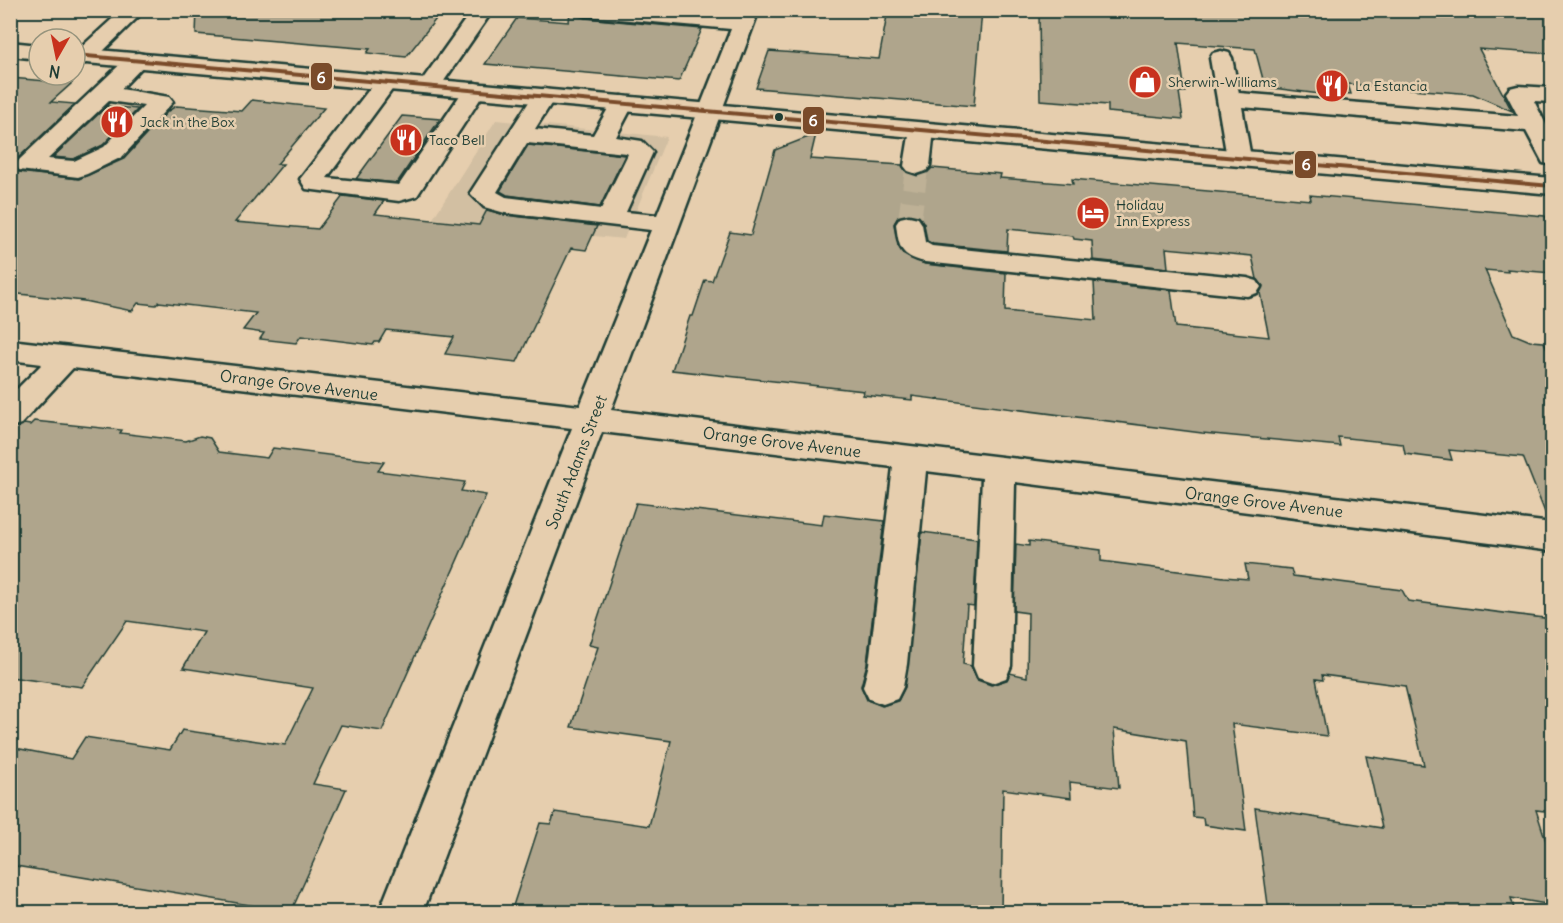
<svg xmlns="http://www.w3.org/2000/svg" width="1563" height="923" font-family="Delius,sans-serif">
  <rect width="100%" height="100%" fill="#e6ceae"/>
  <filter id="ink" filterUnits="userSpaceOnUse"><feTurbulence type="fractalNoise" baseFrequency=".0167" numOctaves="2"/><feDisplacementMap in="SourceGraphic" scale="12" xChannelSelector="R" yChannelSelector="G"/><feConvolveMatrix kernelMatrix="1 2 1 2 8 2 1 2 1" color-interpolation-filters="sRGB"/></filter>
  <g filter="url(#ink)">
    <polygon fill="#d2bfa2" points="496,120 667,137 624,239 432,220"/>
    <g fill="#afa58c" stroke="#1f3d34" stroke-width="1.5" fill-rule="evenodd">
      <polygon points="197,10 443,10 406,57 367,53 370,49 196,34"/>
      <polygon points="570,10 585,18 702,29 679,81 485,64 517,18 569,22"/>
      <polygon points="888,10 982,10 974,106 756,88 769,51 879,59"/>
      <polygon points="1039,10 1552,10 1552,54 1479,49 1512,111 1473,94 1348,84 1351,94 1326,92 1320,94 1265,87 1255,49 1178,43 1185,92 1179,92 1183,119 1108,112 1108,105 1040,100"/>
      <polygon points="10,78 72,83 51,102 75,104 17,159 14,166 19,172 79,179 124,159 168,111 176,106 242,111 252,100 324,108 277,164 283,164 235,222 318,229 343,196 384,201 375,214 479,225 487,210 505,215 597,226 586,250 571,248 517,362 445,354 454,337 386,330 379,342 375,342 373,345 301,336 296,343 260,339 264,333 243,330 256,313 159,302 156,305 138,303 132,311 84,301 10,293"/>
      <polygon points="107,106 138,109 103,145 74,159 53,157"/>
      <polygon points="402,116 440,119 397,183 356,179"/>
      <path d="M816 134 810 159 902 165 906 172 916 176 927 173 932 168 1001 174 1000 178 1073 184 1072 179 1311 200 1310 195 1545 216 1552 231V273L1507 269 1508 272 1485 270 1513 334 1530 341 1544 342 1552 360V521L1548 520 1523 457 1449 450 1452 460 1405 454 1403 444 1338 437 1340 446 1202 433 912 396V400L863 395 864 391 672 370 690 316H693L705 280 712 281 730 232 751 235 775 150ZM909 214 920 217 924 224 927 241 933 244 1007 251 1008 229 1073 236 1074 239 1092 241 1093 260 1168 268 1166 248 1252 256 1257 279 1263 286 1260 293 1269 337 1176 327 1171 290 1094 282 1096 320 1005 311 1006 273 925 264 904 255 898 246 894 224 898 217Z"/>
      <polygon points="528,145 625,155 600,207 507,195 500,191"/>
      <polygon points="34,421 122,430 120,433 186,441 200,436 210,438 219,452 267,458 273,448 384,462 378,471 465,482 461,491 486,495 382,731 341,725 313,784 346,789 291,912 10,865 10,747 71,759 85,737 170,750 182,730 285,745 313,688 183,668 204,632 127,621 82,687 10,677 10,429 24,424 30,425"/>
      <polygon points="636,503 822,525 824,514 884,521 867,664 861,686 867,700 882,706 898,701 905,687 922,532 977,539 974,606 967,605 963,664 971,666 977,680 991,685 1007,680 1010,673 1027,677 1028,613 1014,611 1016,544 1029,546 1029,541 1101,550 1101,561 1224,577 1248,579 1245,564 1291,569 1293,576 1402,590 1408,601 1552,619 1552,812 1536,810 1552,860 1552,905 1511,898 1515,912 1269,912 1255,808 1382,828 1366,756 1424,765 1405,686 1322,675 1323,680 1316,679 1327,736 1232,724 1246,831 1204,825 1203,818 1193,817 1186,741 1114,729 1119,788 1070,782 1071,798 1003,789 1001,912 511,912 540,823 551,824 555,812 649,826 671,741 571,727 598,647 589,645"/>
    </g>
    <g fill="none" stroke-linecap="round" stroke-linejoin="round">
      <polyline stroke="#beb196" stroke-width="23" stroke-dasharray="23 12" stroke-linecap="butt" points="909,224 917,166"/>
      <defs>
        <g id="minor">
          <polygon points="122,10 145,10 93,61 85,63 77,61 75,57 77,51"/>
          <polygon points="472,10 493,10 437,91 429,93 421,91 418,86"/>
          <path d="M575 10H662L736 17 738 10H759L611 410 1552 523V551L1015 482 1011 666 1006 678 992 683 978 678 973 666 982 478 926 471 907 664 903 687 897 699 883 704 869 699 863 687 869 664 893 467 602 432 423 912H379L572 428 73 368 21 424 10 427V396L42 364 10 360V340L580 406 651 230 505 213 484 207 470 193 536 91 544 89 552 91 556 96 535 129 593 135 614 98 622 96 630 98 634 103 616 137 642 141 653 152 626 212 657 215 731 29 585 16 578 14ZM527 143 626 153 628 154 601 209 506 197 497 192Z"/>
          <polygon points="1221,51 1229,53 1232,58 1239,93 1518,116 1506,93 1510,88 1518,86 1552,88 1552,102 1534,101 1552,136 1552,165 1543,163 1526,131 1242,107 1251,158 1248,163 1239,165 1230,163 1227,158 1210,58 1213,53"/>
          <path d="M138 53 146 55 149 60 121 89 169 97 173 102 122 157 87 174 78 177 19 170 16 165 19 160 130 55ZM109 101 144 106 104 147 74 161 48 159Z"/>
          <polygon points="386,76 394,78 397,83 327,178 399,185 467,85 475,83 483,85 486,90 417,196 399,201 306,189 300,179 304,174 378,78"/>
          <polygon points="922,123 931,125 934,130 930,166 926,171 917,174 908,171 904,166 910,130 913,125"/>
          <path d="M909 216 918 218 922 224 925 242 932 246 1247 278 1257 281 1261 287 1257 293 1247 296 925 262C900 256 899 248 896 224L900 218Z"/>
        </g>
        <g id="major">
          <polygon points="10,42 39,45 39,59 10,56"/>
          <polygon points="75,48 1552,178 1552,194 75,62"/>
        </g>
      </defs>
      <use href="#minor" stroke="#1f3d34" stroke-width="5"/>
      <use href="#major" stroke="#1f3d34" stroke-width="5"/>
      <use href="#minor" fill="#e6ceae" fill-rule="evenodd"/>
      <use href="#major" fill="#e6ceae" fill-rule="evenodd"/>
      <defs>
        <polygon id="bus-1" points="75,53 1552,184 1552,188 75,57"/>
      </defs>
      <use href="#bus-1" stroke="#e6ceae" stroke-width="5"/>
      <use href="#bus-1" fill="#7a4b2a" fill-rule="evenodd"/>
    </g>
  </g>
  <defs>
    <symbol id="shop-disc" viewBox="-11 -11 22 22"><circle r="9.5" fill="#c8321e" stroke="#e6ceae"/><path d="M-5-2.5h2.3a2.7 3.5 0 0 1 5.4 0H5L5.5 6h-11ZM-1.5-2.5h3a1.5 2.3 0 0 0-3 0Z" fill="#fff"/></symbol>
    <symbol id="restaurant-disc" viewBox="-11 -11 22 22"><circle r="9.5" fill="#c8321e" stroke="#e6ceae"/><path d="M-5-6h1v4h1v-4h1v4h1v-4h1v5L-1.5 .5V6h-2V.5L-5-1ZM5-6V6H3V1.5H1.5Q1.5-4 5-6Z" fill="#fff"/></symbol>
    <symbol id="hotel-disc" viewBox="-11 -11 22 22"><circle r="9.5" fill="#c8321e" stroke="#e6ceae"/><path d="M-6-4.5h1.5V1H6V5H4.5V3h-9V5H-6ZM-4 0a1.8 1.8 0 1 1 3.6 0ZM.5 0V-2.5h3Q6-2.5 6 0Z" fill="#fff"/></symbol>
  </defs>
  <g fill-rule="evenodd">
    <use href="#shop-disc" x="1126" y="63" width="38" height="38"/>
    <use href="#restaurant-disc" x="1313" y="67" width="38" height="38"/>
    <use href="#restaurant-disc" x="98" y="103" width="38" height="38"/>
    <use href="#restaurant-disc" x="387" y="121" width="38" height="38"/>
    <use href="#hotel-disc" x="1074" y="194" width="38" height="38"/>
  </g>
  <circle fill="#1f3d34" stroke="#e6ceae" stroke-width="2" cx="779" cy="117" r="5"/>
  <g text-anchor="middle" dominant-baseline="central" stroke-width="5" stroke-linejoin="round" paint-order="stroke">
    <g font-size="14" fill="#1f3d34" stroke="#e6ceae" text-anchor="start">
      <text x="1168" y="82">Sherwin-Williams</text>
      <text x="1355" y="86">La Estancia</text>
      <text x="140" y="122">Jack in the Box</text>
      <text x="429" y="140">Taco Bell</text>
      <text x="1116" y="205">Holiday<tspan x="1116" dy="16">Inn Express</tspan></text>
    </g>
    <g font-size="16" fill="#1f3d34" stroke="#e6ceae">
      <text transform="translate(299 385) rotate(7)">Orange Grove Avenue</text>
      <text transform="translate(782 442) rotate(7)">Orange Grove Avenue</text>
      <text transform="translate(576 462) rotate(-69)">South Adams Street</text>
      <text transform="translate(1264 502) rotate(7)">Orange Grove Avenue</text>
    </g>
  </g>
  <g stroke="#e6ceae" stroke-width="2">
    <rect x="310" y="62" width="23" height="29" rx="6" fill="#7a4b2a"/>
    <rect x="802" y="106" width="23" height="29" rx="6" fill="#7a4b2a"/>
    <rect x="1294" y="150" width="23" height="29" rx="6" fill="#7a4b2a"/>
  </g>
  <g font-size="16" text-anchor="middle" font-weight="bold" fill="#fff">
    <text x="321" y="83">6</text>
    <text x="813" y="126">6</text>
    <text x="1306" y="170">6</text>
  </g>
  <rect width="1563" height="923" fill="none" stroke="#e6ceae" stroke-width="36"/>
  <rect x="18" y="18" width="1527" height="887" fill="none" stroke="#1f3d34" stroke-width="2" filter="url(#ink)"/>
  <g transform="translate(57 57) rotate(189)"><circle r="28" fill="#e6ceae" stroke="#96947d" stroke-width="1.5"/>
  <path d="M0-4.5L10 22L0 15L-10 22Z" fill="#c8321e"/>
  <text y="-9" font-size="16" font-weight="bold" text-anchor="middle" fill="#1f3d34">N</text>
  </g>
</svg>
